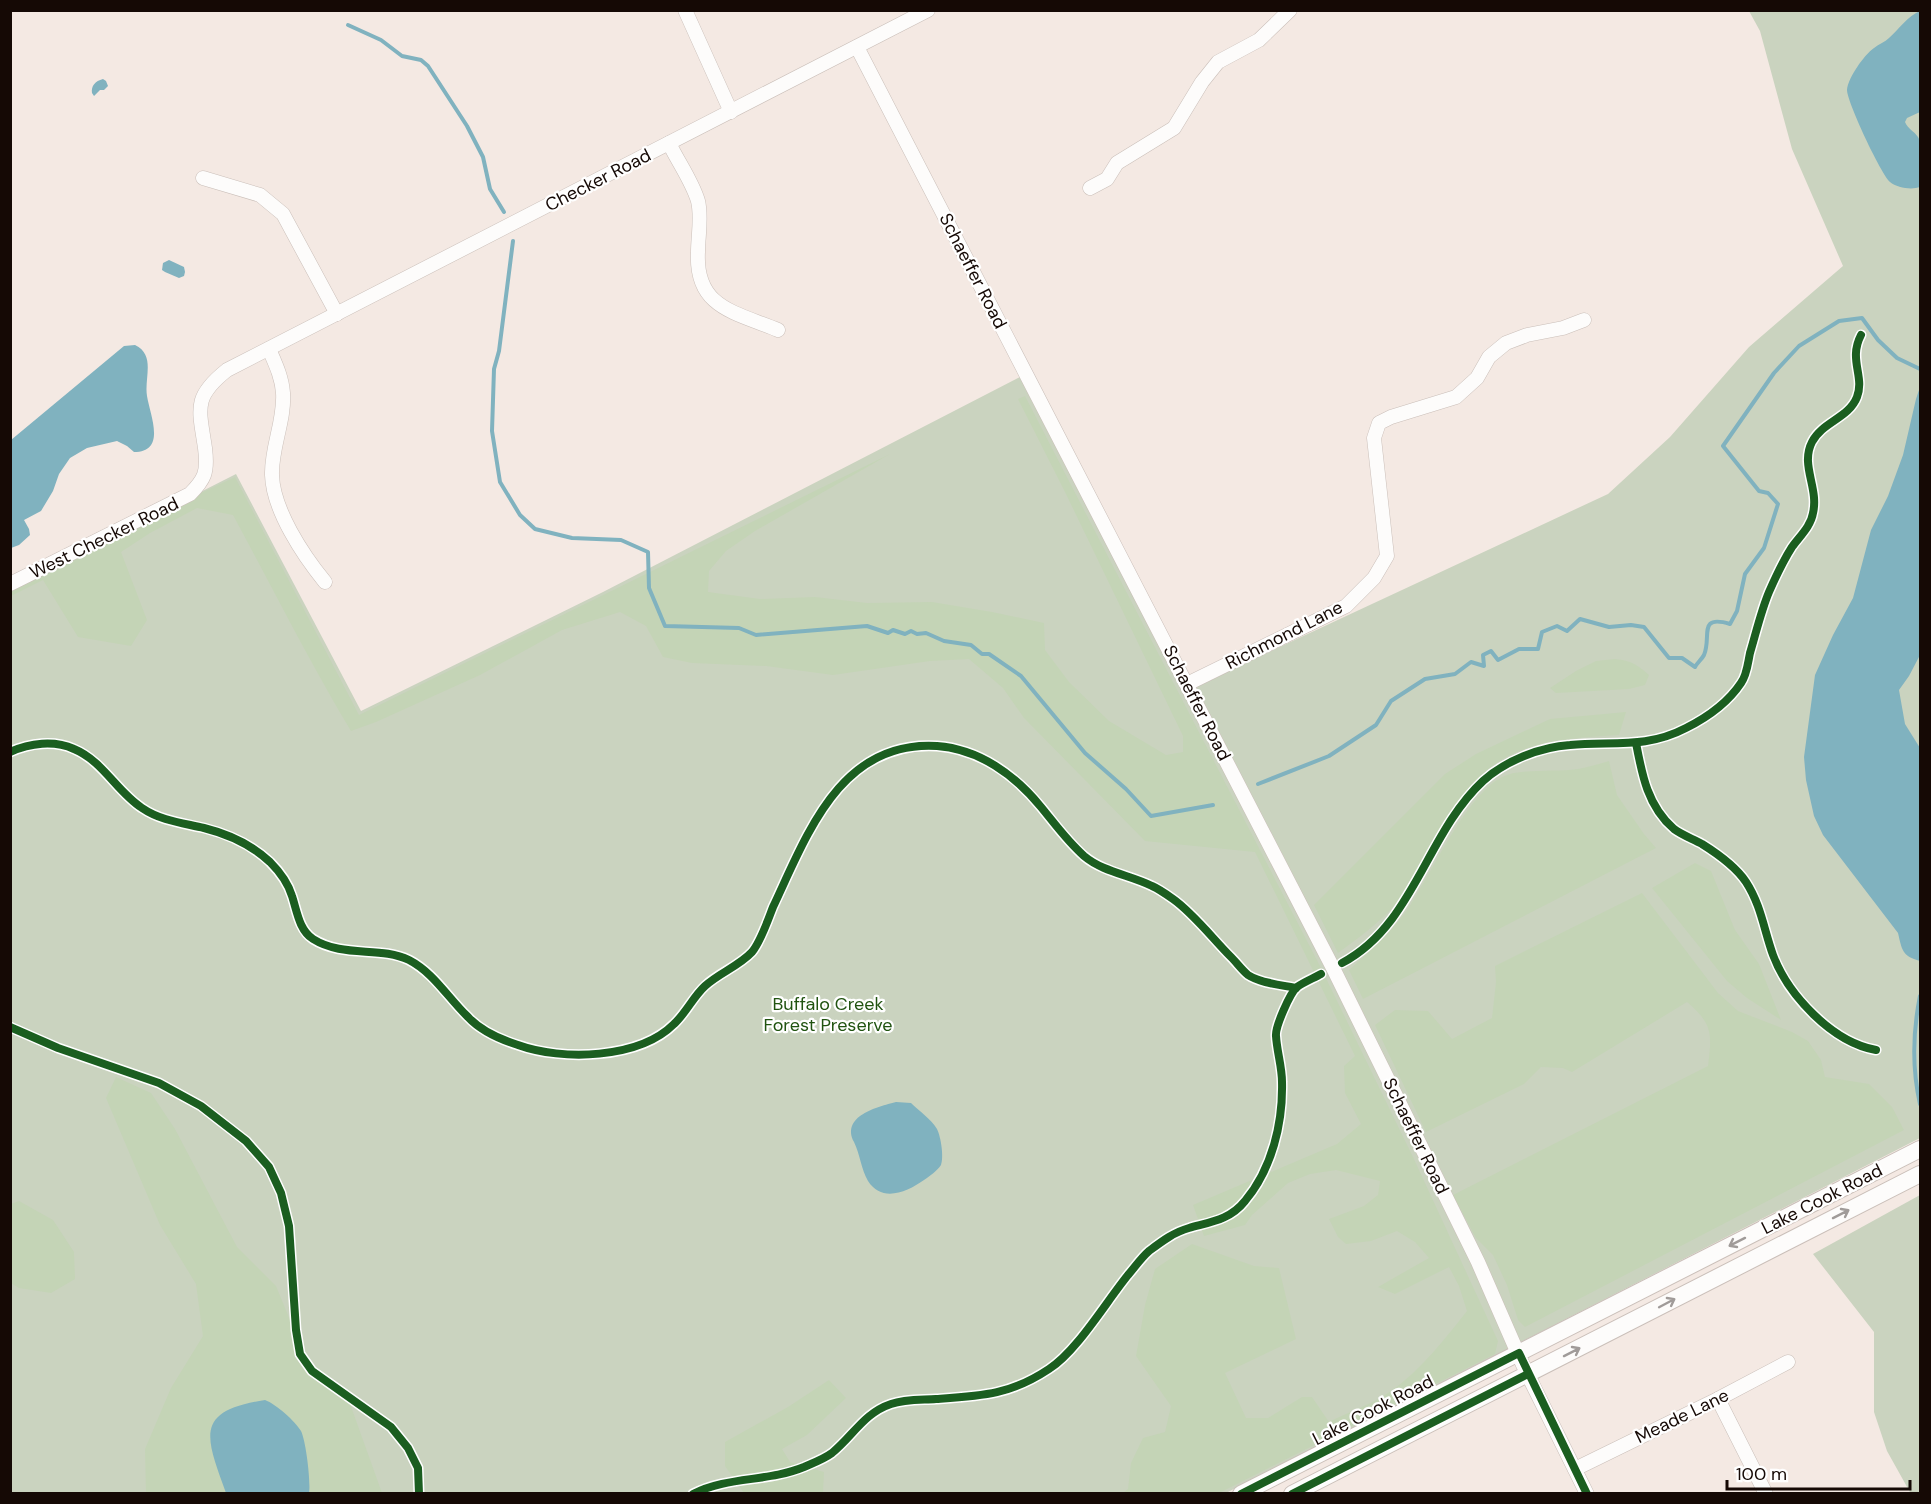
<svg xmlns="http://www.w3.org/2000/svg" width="1931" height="1504" font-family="'DM Sans',sans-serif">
  <rect width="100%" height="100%" fill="#f4e9e3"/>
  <g fill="#cad3bf">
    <polygon points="1749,11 1920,11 1920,1138 1226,1493 11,1494 11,588 236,474 361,711 603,592 1020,377 1183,692 1608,494 1670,437 1749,347 1843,266 1792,149 1760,31"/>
    <polygon points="1920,1195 1920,1493 1911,1494 1887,1451 1874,1412 1874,1332 1813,1254"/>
  </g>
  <g fill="#c4d4b6">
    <path d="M1025 396 1321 968 1413 1157 1498 1341 1495 1354 1219 1493H1123L1128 1489 1131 1463 1143 1438 1165 1432 1171 1406 1136 1356 1145 1305 1155 1269 1192 1244 1254 1266 1279 1268 1296 1339 1225 1373 1246 1418H1268L1302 1397H1312L1329 1422C1349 1412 1372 1404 1391 1391 1421 1370 1444 1340 1467 1311L1459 1286 1449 1267 1395 1294 1378 1287 1429 1258 1415 1242 1397 1231 1371 1241 1346 1244 1338 1237 1329 1219 1364 1206 1378 1195 1380 1181 1336 1170 1310 1174 1288 1183 1252 1215 1245 1225 1204 1236 1193 1205 1337 1144 1361 1124 1345 1093 1344 1066 1355 1056 1255 852 1145 841 1024 718 1003 688 969 659 930 661 833 675 766 666 692 663 663 657 646 626 620 612 562 630 480 675 376 722 351 731C309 661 272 587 233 515L197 508 150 533 121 552 147 620 131 646 78 637 43 580 11 596V589L203 492 235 477 359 715 890 454 755 531 726 551 709 571 708 592 760 599 815 597 867 603 932 602 992 612 1044 623 1045 650 1069 682 1109 721 1166 755 1183 752V736L1065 492 1018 399Z"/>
    <path d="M1615 659C1632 661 1636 664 1649 675L1645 685 1629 689 1556 693 1550 688 1576 671 1596 661Z"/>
    <path d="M1626 712 1619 735C1587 737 1555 738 1525 749 1459 771 1441 840 1405 892 1388 917 1362 935 1338 953L1314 905 1445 774 1476 754 1550 719Z"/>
    <path d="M1609 761 1617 795 1644 834 1656 848 1363 999 1349 970C1371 950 1395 929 1411 904 1433 871 1471 784 1510 774 1530 769 1557 772 1578 769 1589 767 1599 764 1609 761Z"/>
    <polygon points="1695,863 1711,871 1735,930 1759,964 1781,1020 1747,998 1727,981 1652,888"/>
    <path d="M1642 893 1718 993 1738 1011 1792 1032 1808 1041 1821 1060 1825 1077 1869 1084 1892 1107 1904 1130 1525 1327 1518 1320 1507 1285 1493 1255 1476 1238 1453 1195 1708 1066C1712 1034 1713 1024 1687 1002L1572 1072 1563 1068 1541 1067 1524 1084 1426 1132 1375 1025 1395 1010 1428 1011 1452 1039 1492 1018 1496 982 1495 966Z"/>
    <polygon points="116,1077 151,1093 175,1129 237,1247 276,1286 309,1366 344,1387 382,1493 146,1493 145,1449 171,1388 203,1336 196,1284 160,1225 106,1098"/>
    <polygon points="19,1201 53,1220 74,1252 75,1279 51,1293 19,1288 11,1283 11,1204"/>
    <polygon points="829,1380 846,1398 807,1435 782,1449 790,1462 824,1472 823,1493 744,1493 725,1466 725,1442 788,1407"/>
  </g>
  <g fill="#80b2bf">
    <path d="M1920 11V112L1907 118 1905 122C1908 129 1914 131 1918 137 1924 147 1921 175 1920 187 1912 190 1897 188 1890 182 1881 174 1847 102 1847 90 1848 78 1864 55 1874 48 1879 44 1885 42 1889 38 1899 29 1908 16 1920 11Z"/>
    <path d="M103 79 106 81 108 86 104 90H100L94 96 92 93C91 86 95 81 103 79Z"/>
    <polygon points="169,260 184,267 185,272 184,276 179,278 165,272 162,270 163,263"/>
    <path d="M135 345C156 355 144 378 147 396 150 415 167 452 134 452L127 446 117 441 87 448 70 458 59 474 53 491 41 511 24 520 29 529 30 535 19 545 11 548V440L124 346Z"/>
    <path d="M1920 387V655L1909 676 1899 690 1905 724 1920 748V961C1902 956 1902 950 1898 933L1823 835 1814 816 1806 780 1804 757 1815 675 1833 635 1853 598 1871 530 1888 496 1903 455 1916 399Z"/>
    <path d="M896 1102 911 1103C919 1111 931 1119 937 1129 941 1137 944 1157 941 1165 937 1171 930 1176 924 1180 907 1192 882 1203 868 1181 861 1169 860 1154 854 1142 841 1116 877 1107 896 1102Z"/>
    <path d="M265 1400C276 1404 295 1421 301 1431 306 1441 311 1483 309 1493H226C206 1437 193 1411 265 1400Z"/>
  </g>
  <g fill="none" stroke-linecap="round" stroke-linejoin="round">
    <g stroke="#80b2bf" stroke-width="4">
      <polyline points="348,25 381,40 402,56 421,60 428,66 467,126 483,157 490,189 504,212"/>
      <polyline points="513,241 499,351 494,369 492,431 500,482 520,515 535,529 572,538 621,540 648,552 649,588 665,626 739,628 756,635 867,626 888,633 893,630 905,634 911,631 917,634 926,633 944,641 971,645 982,654 989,654 1021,676 1085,753 1126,789 1151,816 1213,805"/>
      <path d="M1258 784 1329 756 1376 725 1391 701 1425 679 1455 674 1471 662 1484 666 1483 655 1491 651 1498 660 1519 649H1538L1542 632 1557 626 1567 631 1580 619 1609 627 1631 625 1644 627 1669 658H1682L1695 667C1697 663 1702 659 1704 655 1712 637 1697 614 1730 624L1737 611 1745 574 1764 548 1778 504 1768 493 1759 491 1723 446 1774 373 1799 346 1839 321 1862 318 1878 340 1897 358 1920 369"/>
      <path d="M1920 996C1913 1031 1912 1069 1920 1104"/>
    </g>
    <defs>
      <g id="minor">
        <polyline points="685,10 731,112"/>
        <polyline points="857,47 1333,968 1478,1262 1523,1365 1587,1494"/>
        <path d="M669 143C678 162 692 181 698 201 702 217 698 236 698 252 695 308 735 312 778 330"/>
        <polyline points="203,178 260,195 283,214 337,314"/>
        <polyline points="1090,188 1107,179 1117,163 1174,128 1202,82 1218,62 1259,40 1290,10"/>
        <path d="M269 349C275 363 282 377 283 393 285 420 271 448 272 475 273 510 303 555 325 582"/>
        <path d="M10 584 190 494C195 489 201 483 204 475 207 467 206 456 205 448 199 408 193 397 227 370L928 10"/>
        <polyline points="1187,684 1346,606 1374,578 1387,556 1374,438 1379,423 1391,417 1456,397 1477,378 1489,357 1506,343 1527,335 1563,328 1584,320"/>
        <polyline points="1718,1399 1766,1494"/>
        <polyline points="1575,1469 1718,1399 1788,1362"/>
      </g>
      <g id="major">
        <polyline points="1241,1494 1920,1149"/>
        <polyline points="1292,1494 1920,1174"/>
      </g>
    </defs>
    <use href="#minor" stroke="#cabfb9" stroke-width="15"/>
    <use href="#major" stroke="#cabfb9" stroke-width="18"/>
    <use href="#minor" stroke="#fdfcfb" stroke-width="14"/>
    <use href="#major" stroke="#fdfcfb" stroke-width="16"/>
    <defs>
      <g id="cycleway">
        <path d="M1636 743C1642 775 1648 807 1674 829 1682 835 1693 839 1702 844 1718 854 1736 867 1746 882 1761 905 1764 930 1773 955 1788 995 1832 1042 1876 1050"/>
        <path d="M10 752C30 743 54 740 74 749 103 761 117 792 142 808 161 821 183 823 204 828 228 834 252 845 270 862 279 871 288 883 292 896 297 911 299 930 313 939 343 958 380 946 409 960 434 973 448 998 468 1017 481 1031 499 1039 518 1045 562 1061 639 1059 674 1024 686 1013 693 997 705 986 719 973 739 966 752 952 761 941 768 920 773 907 807 835 840 740 937 746 979 749 1015 775 1041 807 1055 824 1067 841 1084 856 1103 872 1130 875 1152 886 1159 889 1166 894 1173 899 1193 913 1213 939 1231 957 1237 963 1242 970 1248 975 1260 983 1281 985 1296 988"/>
        <path d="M1342 963C1414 925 1426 834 1483 781 1505 761 1540 747 1570 745 1612 741 1646 749 1686 728 1708 717 1727 704 1741 683 1747 675 1748 662 1750 653 1756 633 1761 611 1769 592 1776 576 1783 561 1792 547 1800 536 1811 526 1813 513 1819 488 1800 465 1812 442 1822 422 1849 418 1857 397 1865 376 1848 360 1861 335"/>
        <polyline points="10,1027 58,1048 159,1083 201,1106 246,1141 269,1167 281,1193 289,1226 296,1330 300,1354 312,1371 391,1427 408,1448 418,1468 419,1494"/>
        <path d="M693 1494C728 1476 768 1482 804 1467 813 1463 824 1459 832 1453 853 1436 864 1413 891 1404 905 1399 921 1400 936 1399 982 1396 1010 1395 1049 1369 1077 1351 1106 1302 1128 1275 1135 1267 1141 1258 1149 1251 1161 1242 1174 1232 1189 1228 1210 1222 1230 1220 1245 1201 1272 1169 1283 1123 1282 1082 1282 1067 1277 1052 1276 1036 1275 1027 1290 993 1297 987 1304 982 1314 978 1321 974"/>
        <polyline points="1241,1494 1519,1353 1587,1494"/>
        <polyline points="1292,1494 1528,1374"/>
      </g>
    </defs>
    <use href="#cycleway" stroke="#fff" stroke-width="11"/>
    <use href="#cycleway" stroke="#1b5e20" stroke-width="8"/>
  </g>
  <defs><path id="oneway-shaft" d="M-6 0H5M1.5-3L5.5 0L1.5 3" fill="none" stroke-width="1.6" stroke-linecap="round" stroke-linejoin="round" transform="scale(1.5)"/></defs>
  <g stroke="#a09b99">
    <use href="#oneway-shaft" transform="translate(1841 1214) rotate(-27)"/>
    <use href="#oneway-shaft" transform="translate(1737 1242) rotate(153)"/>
    <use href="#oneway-shaft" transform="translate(1667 1303) rotate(-28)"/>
    <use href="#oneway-shaft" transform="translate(1572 1352) rotate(-27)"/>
  </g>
  <g text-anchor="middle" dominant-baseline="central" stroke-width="4.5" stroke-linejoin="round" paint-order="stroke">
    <g font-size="18" fill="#150905" stroke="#fff">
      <text transform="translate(598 180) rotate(-27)">Checker Road</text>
      <text transform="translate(973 271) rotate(63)">Schaeffer Road</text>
      <text transform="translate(104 538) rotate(-26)">West Checker Road</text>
      <text transform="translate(1284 635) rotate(-27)">Richmond Lane</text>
      <text transform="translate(1197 703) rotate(63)">Schaeffer Road</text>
      <text transform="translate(1416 1136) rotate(64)">Schaeffer Road</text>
      <text transform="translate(1822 1199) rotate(-27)">Lake Cook Road</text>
      <text transform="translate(1373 1410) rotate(-27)">Lake Cook Road</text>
      <text transform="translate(1682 1416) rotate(-26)">Meade Lane</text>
    </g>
    <g font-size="18" fill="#205310" stroke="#fff">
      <text x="828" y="1004">Buffalo Creek<tspan x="828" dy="21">Forest Preserve</tspan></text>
    </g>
  </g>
  <rect width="1931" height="1504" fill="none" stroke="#150905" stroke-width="24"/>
  <path d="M1727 1480v9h183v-9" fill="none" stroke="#150905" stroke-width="3"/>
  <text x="1736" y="1480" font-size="18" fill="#150905" stroke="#ffffff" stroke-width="4.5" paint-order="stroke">100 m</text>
</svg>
